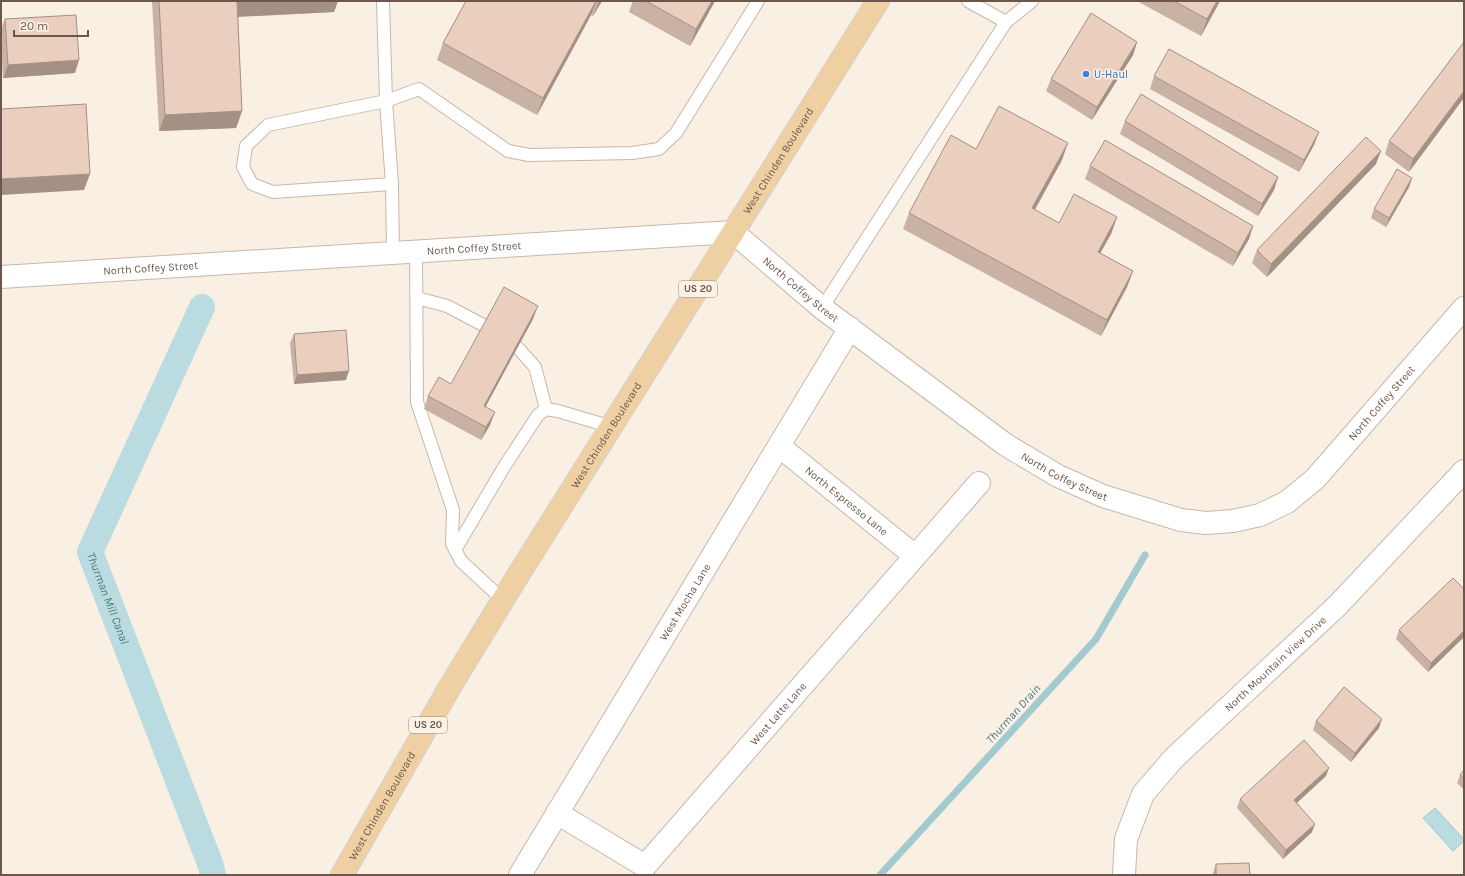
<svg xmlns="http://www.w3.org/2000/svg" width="1465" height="876" font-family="Karla,sans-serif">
  <rect width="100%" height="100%" fill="#f9efe3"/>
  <polygon fill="#badbdf" stroke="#a2cacf" points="1435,808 1464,839 1464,841 1453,851 1423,818"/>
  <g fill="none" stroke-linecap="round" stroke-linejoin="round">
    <polyline stroke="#a2cacf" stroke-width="7" points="880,875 1096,639 1145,555"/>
    <path stroke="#badbdf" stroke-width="26" id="s1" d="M202 307 90 552 211 866 213 875"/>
    <defs>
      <g id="service">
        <polyline points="383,1 386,101 419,89 508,151 529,155 632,153 659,149 676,133 758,1"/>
        <polyline points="968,1 1006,22"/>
        <polyline points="392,184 273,192 252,184 243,167 246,146 268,125 386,101 392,184 393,253"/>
        <polyline points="416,251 417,402 453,510 452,544 461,561 503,600"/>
        <polyline points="417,298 447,306 485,326"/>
        <polyline points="822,308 1006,22 1032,1"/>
        <polyline points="518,348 535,367 546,409"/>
        <polyline points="455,550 504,467 538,415 546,409 558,411 612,427"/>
      </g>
      <g id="minor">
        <path id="s2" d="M733 232 822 308 1006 445 1058 476 1103 496 1181 520 1206 523 1233 521 1260 515 1287 502 1315 479 1464 308"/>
        <path id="s3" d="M779 446 915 556"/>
        <path id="s4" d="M557 813 645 866 979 483"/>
        <path id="s5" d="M520 875 850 328"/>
        <path id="s6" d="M1124 875 1126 839 1143 794 1174 758 1337 606 1464 471"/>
      </g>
      <g id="tertiary">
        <path id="s7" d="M1 277 733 232"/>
      </g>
      <g id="primary">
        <path id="s8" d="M342 875 451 685 517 577 878 1"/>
      </g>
    </defs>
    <use href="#service" stroke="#c7b7ac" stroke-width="14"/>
    <use href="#minor" stroke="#c7b7ac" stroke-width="24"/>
    <use href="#tertiary" stroke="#c7b7ac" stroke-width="24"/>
    <use href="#primary" stroke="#d6d0cd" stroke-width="24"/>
    <use href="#service" stroke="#fff" stroke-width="12"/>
    <use href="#minor" stroke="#fff" stroke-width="22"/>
    <use href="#tertiary" stroke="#fff" stroke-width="22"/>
    <use href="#primary" stroke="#efd0a3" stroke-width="22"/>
  </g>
  <g fill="#c9b1a3">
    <polygon points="152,1 338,1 334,12 238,17 242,111 236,128 159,131"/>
    <polygon points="466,1 602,1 593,16 591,15 537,115 437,60 443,43"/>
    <polygon points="633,1 715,1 690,46 629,12"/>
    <polygon points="1137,1 1220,1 1201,36"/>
    <polygon points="5,19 75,73 3,78 1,47 1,29"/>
    <polygon points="1137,42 1133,55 1092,120 1046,91 1051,79"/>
    <polygon points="1464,42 1409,172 1385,154 1389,141"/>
    <polygon points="1154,76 1319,132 1314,145 1299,172 1150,89"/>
    <polygon points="1125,121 1278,177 1274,190 1258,216 1120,134"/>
    <polygon points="1062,160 1035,210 1059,223 1117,217 1111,234 1100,253 1133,271 1127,287 1101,336 903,229 909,213"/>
    <polygon points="1376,164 1267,277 1252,263 1257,250"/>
    <polygon points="1090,166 1253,226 1249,239 1233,266 1085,179"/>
    <polygon points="1412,178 1409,187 1386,227 1371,218 1374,209"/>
    <polygon points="533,319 485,407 490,425 481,440 424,409 428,396 451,384"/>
    <polygon points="294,334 346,380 294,384 290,343"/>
    <polygon points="1464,589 1464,637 1428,672 1396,639 1399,630"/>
    <polygon points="1316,721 1379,728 1351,762 1313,730"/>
    <polygon points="1464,770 1464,790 1457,783 1460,775"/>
    <polygon points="1326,776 1297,803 1312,832 1283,859 1237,808 1240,799"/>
    <polygon points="1216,864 1250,875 1213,875 1213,873"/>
  </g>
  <g fill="#a49085">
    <polygon points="237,1 338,1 334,12 231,17"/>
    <polygon points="596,1 591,15 537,115 543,98"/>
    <polygon points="599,1 602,1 593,16"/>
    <polygon points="712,1 715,1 690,46 696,29"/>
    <polygon points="1217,1 1220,1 1201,36 1207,19"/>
    <polygon points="1137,42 1133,55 1092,120 1097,107"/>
    <polygon points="79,60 75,73 3,78 8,65"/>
    <polygon points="1464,91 1464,98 1409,172 1413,159"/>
    <polygon points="242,111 236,128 159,131 165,115"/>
    <polygon points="1319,132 1314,145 1299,172 1304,160"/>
    <polygon points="1068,143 1062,160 1026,225 1032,208"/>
    <polygon points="1381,151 1376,164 1267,277 1271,264"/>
    <polygon points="90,174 84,190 1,195 1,179"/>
    <polygon points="1278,177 1274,190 1258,216 1262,204"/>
    <polygon points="1412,178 1409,187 1386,227 1389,218"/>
    <polygon points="1117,217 1111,234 1092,268 1098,252"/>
    <polygon points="1253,226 1249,239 1233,266 1238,253"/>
    <polygon points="1133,271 1127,287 1101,336 1107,320"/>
    <polygon points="538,306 533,319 479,419 484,406"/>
    <polygon points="349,371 346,380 294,384 297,375"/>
    <polygon points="495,412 490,425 481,440 486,427"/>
    <polygon points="1464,631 1464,637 1428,672 1431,663"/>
    <polygon points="1382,719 1379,728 1351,762 1355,753"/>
    <polygon points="1329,768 1326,776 1291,808 1294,800"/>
    <polygon points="1315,824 1312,832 1283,859 1286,850"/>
  </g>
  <g fill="#eacebe" stroke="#a49085">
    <polygon points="159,1 237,1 242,111 165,115"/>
    <polygon points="466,1 596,1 543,98 443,43"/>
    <polygon points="646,1 712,1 696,29"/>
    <polygon points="1174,1 1217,1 1207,19"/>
    <polygon points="1091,13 1137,42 1097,107 1051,79"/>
    <polygon points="76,15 79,60 8,65 5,19"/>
    <polygon points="1464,42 1464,91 1413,159 1389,141"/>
    <polygon points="1169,49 1319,132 1304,160 1154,76"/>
    <polygon points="1141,94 1278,177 1262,204 1125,121"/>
    <polygon points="86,104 90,174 1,179 1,109"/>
    <polygon points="999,106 1068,143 1032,208 1059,223 1074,194 1117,217 1098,252 1133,271 1107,320 909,213 951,135 976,149"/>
    <polygon points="1366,137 1381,151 1271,264 1257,250"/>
    <polygon points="1105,140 1253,226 1238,253 1090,166"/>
    <polygon points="1397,169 1412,178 1389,218 1374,209"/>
    <polygon points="504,287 538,306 484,406 495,412 486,427 428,396 439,377 451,384"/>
    <polygon points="346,330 349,371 297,375 294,334"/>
    <polygon points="1453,578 1464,589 1464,631 1431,663 1399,630"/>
    <polygon points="1344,687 1382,719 1355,753 1316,721"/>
    <polygon points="1304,740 1329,768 1294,800 1315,824 1286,850 1240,799"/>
    <polygon points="1464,770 1464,778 1460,775"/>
    <polygon points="1249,863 1250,875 1216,875 1216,864"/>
  </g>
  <circle fill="#3f7fe0" stroke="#fcf3e8" stroke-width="1.5" cx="1086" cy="74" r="4"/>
  <g text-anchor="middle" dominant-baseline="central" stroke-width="3" stroke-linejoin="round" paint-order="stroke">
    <g fill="#fcf3e8" stroke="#98867c" stroke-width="1">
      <rect x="679" y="281" width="38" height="16" rx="3"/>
      <rect x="409" y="717" width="38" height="16" rx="3"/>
    </g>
    <g font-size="10" font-weight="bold" fill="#6d574d">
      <text x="698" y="289">US 20</text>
      <text x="428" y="725">US 20</text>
    </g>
    <g font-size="11" fill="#366cbe" stroke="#fcf3e8" text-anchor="start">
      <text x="1094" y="74">U-Haul</text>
    </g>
    <g font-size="11" fill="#6d574d" stroke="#fcf3e8">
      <text stroke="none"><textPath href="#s8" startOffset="837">West Chinden Boulevard</textPath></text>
      <text stroke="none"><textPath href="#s7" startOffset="474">North Coffey Street</textPath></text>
      <text stroke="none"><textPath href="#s7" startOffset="150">North Coffey Street</textPath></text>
      <text stroke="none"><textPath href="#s2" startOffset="89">North Coffey Street</textPath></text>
      <text stroke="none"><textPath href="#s2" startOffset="785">North Coffey Street</textPath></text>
      <text stroke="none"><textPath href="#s8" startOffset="513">West Chinden Boulevard</textPath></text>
      <text stroke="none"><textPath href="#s2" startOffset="413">North Coffey Street</textPath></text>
      <text stroke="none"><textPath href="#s3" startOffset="87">North Espresso Lane</textPath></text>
      <text stroke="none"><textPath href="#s5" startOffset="319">West Mocha Lane</textPath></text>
      <text stroke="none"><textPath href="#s6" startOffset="270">North Mountain View Drive</textPath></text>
      <text stroke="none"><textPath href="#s4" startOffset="305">West Latte Lane</textPath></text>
      <text stroke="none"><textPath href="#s8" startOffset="80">West Chinden Boulevard</textPath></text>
    </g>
    <g font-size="12" font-style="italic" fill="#4a777e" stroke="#fcf3e8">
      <text stroke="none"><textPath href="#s1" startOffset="319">Thurman Mill Canal</textPath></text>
      <text transform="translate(1013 714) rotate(-48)">Thurman Drain</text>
    </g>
  </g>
  <rect width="1465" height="876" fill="none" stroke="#6d574d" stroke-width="4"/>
  <path d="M14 30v6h74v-6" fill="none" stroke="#6d574d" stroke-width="2"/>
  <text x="20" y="30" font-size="12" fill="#6d574d" stroke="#fcf3e8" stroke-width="3" paint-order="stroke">20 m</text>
</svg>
